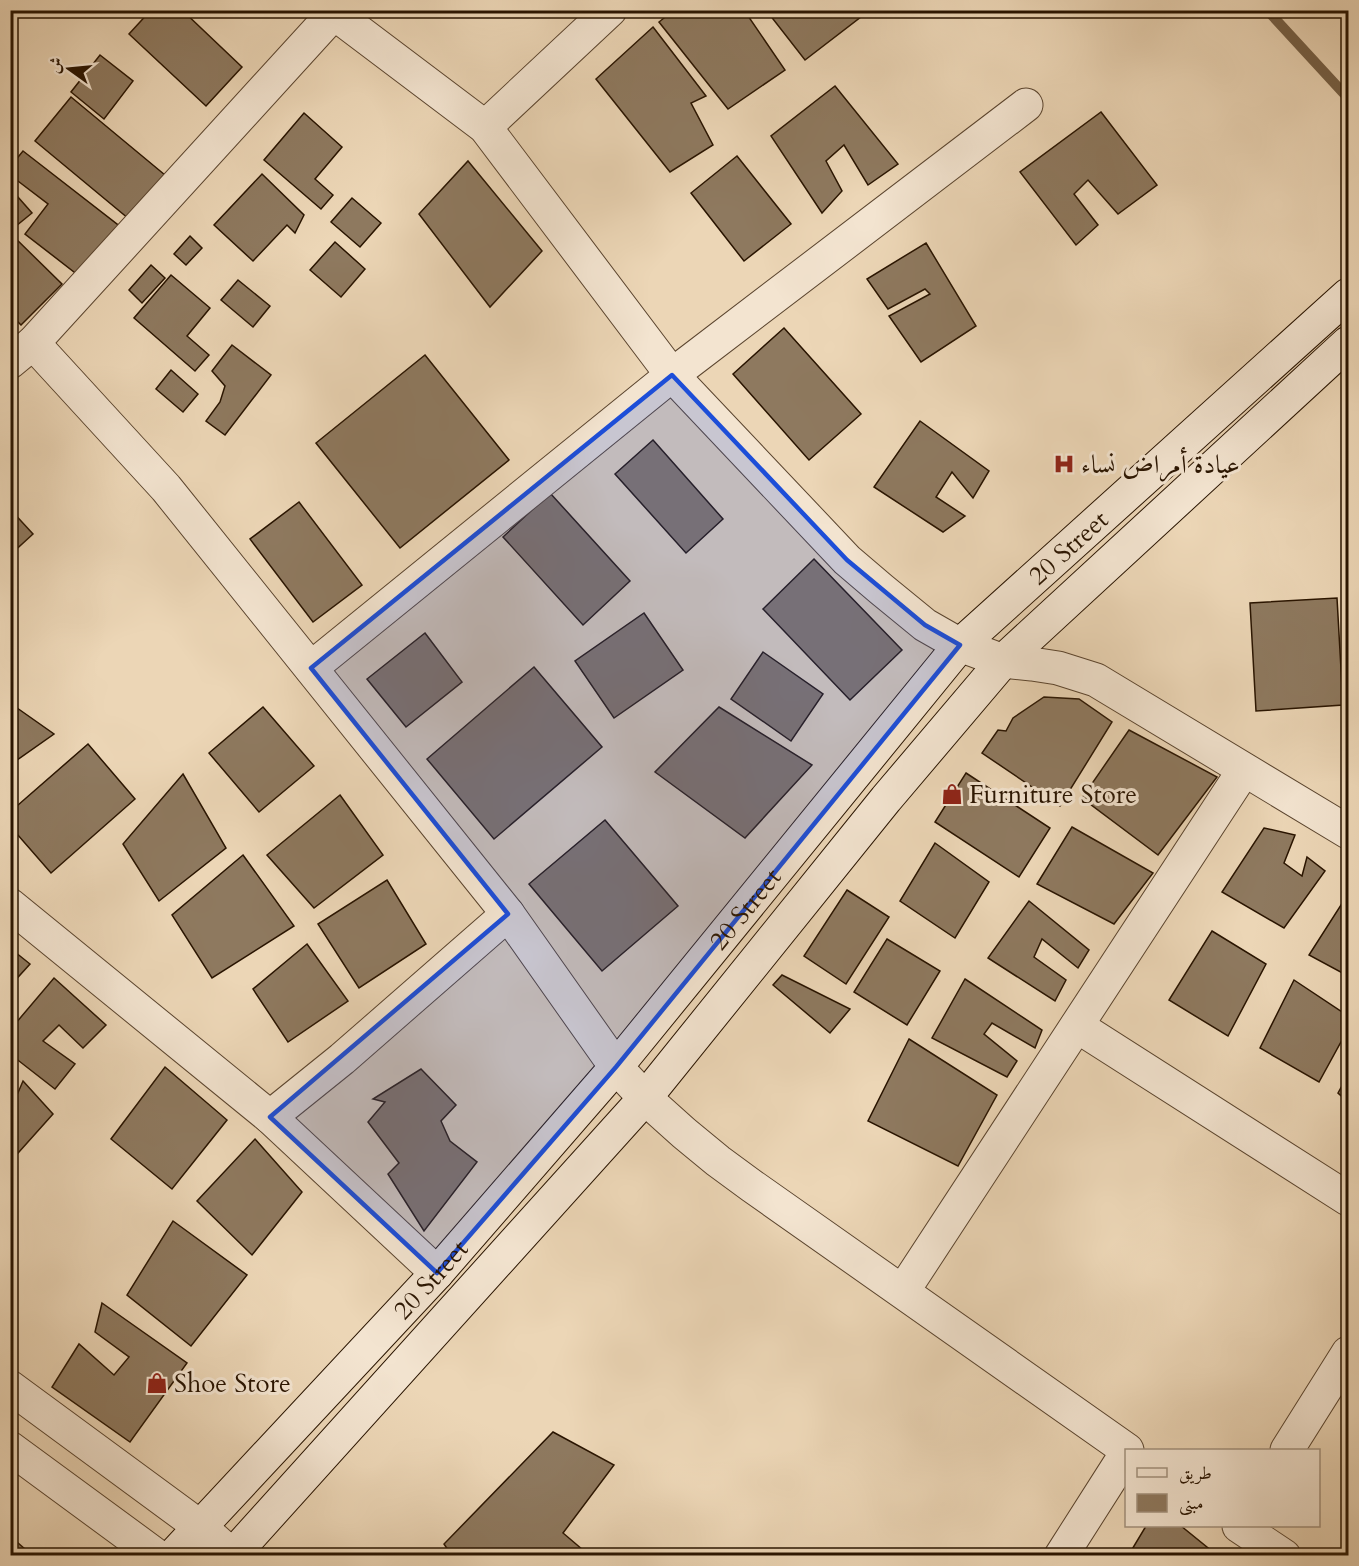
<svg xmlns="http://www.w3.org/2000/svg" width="1359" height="1566" font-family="Cardo,Amiri,serif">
  <rect width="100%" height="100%" fill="#ecd6b6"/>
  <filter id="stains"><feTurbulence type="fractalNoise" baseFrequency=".00333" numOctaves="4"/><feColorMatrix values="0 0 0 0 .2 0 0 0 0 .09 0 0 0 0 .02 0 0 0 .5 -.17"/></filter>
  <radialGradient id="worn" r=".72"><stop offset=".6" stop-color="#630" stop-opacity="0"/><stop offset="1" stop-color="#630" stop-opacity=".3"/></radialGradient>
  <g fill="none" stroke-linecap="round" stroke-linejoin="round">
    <polyline stroke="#766148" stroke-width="10" points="1267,10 1348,98"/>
  </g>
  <g fill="#8e795f" stroke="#291400" stroke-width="1.5">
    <polygon points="151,10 182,10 242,67 206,106 129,34"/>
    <polygon points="674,10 744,10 785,70 728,109 659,22"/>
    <polygon points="766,10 864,10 866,13 805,60"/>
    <polygon points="653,27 706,96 691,103 713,145 670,172 596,79"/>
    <polygon points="100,55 133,81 104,119 71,92"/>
    <polygon points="835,86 898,164 868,185 844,145 826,161 842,191 822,213 771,136"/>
    <polygon points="71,97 165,175 129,219 35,141"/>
    <polygon points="1101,112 1157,185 1118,214 1088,180 1074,194 1098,225 1076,245 1020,172"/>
    <polygon points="304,113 342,147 315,179 333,195 321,209 264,160"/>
    <polygon points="23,151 122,228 83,279 25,234 48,204 10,175 10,167"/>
    <polygon points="737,156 791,224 744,261 691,193"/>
    <polygon points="468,161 542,251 490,307 419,214"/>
    <polygon points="262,174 304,215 295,233 287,225 253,261 214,225"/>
    <polygon points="10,188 32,213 16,226 10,220"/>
    <polygon points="352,198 381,223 360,247 331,222"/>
    <polygon points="10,233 62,284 21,325 10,314"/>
    <polygon points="190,236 202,248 186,265 174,254"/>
    <polygon points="335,242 365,269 341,297 310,270"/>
    <polygon points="926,243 976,326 921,362 889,316 930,294 925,289 888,309 867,279"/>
    <polygon points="151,265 165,278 142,303 129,290"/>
    <polygon points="171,275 210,308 187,336 209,355 195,371 134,318"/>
    <polygon points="238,280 270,306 253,327 221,300"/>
    <polygon points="784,328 861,414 809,460 733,374"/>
    <polygon points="232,345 271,375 225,435 206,421 220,402 225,386 212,371"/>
    <polygon points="425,355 509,460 400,548 316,443"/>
    <polygon points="171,370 198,394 183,412 156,389"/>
    <polygon points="920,421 989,471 973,498 952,472 936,497 965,516 943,532 874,487"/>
    <polygon points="653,440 723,519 686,553 615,474"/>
    <polygon points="550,493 630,581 583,625 503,537"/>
    <polygon points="299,502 362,585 313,622 250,539"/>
    <polygon points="10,509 33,534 10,555"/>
    <polygon points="814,559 902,650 850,700 763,609"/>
    <polygon points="1337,598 1343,705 1256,711 1250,603"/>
    <polygon points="644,613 683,670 614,718 575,661"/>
    <polygon points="425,633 462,682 406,727 367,679"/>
    <polygon points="763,652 823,694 791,741 731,699"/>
    <polygon points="534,667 602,747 494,839 427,759"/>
    <polygon points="1044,697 1079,699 1112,722 1060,806 982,753 998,730 1006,731 1013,718"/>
    <polygon points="10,703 54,734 10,765"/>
    <polygon points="263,707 314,766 259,812 209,753"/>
    <polygon points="719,707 812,765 745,838 655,772"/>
    <polygon points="1129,730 1217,777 1158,855 1082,798"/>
    <polygon points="88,744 135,799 51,873 10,826 10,812"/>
    <polygon points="966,773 1050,828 1019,877 935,822"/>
    <polygon points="183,774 226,848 159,901 123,844"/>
    <polygon points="340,795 383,855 314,908 267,855"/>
    <polygon points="605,820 678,906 602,971 529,884"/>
    <polygon points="1072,827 1153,873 1114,924 1037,884"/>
    <polygon points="1264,828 1295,835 1284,863 1302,876 1307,857 1325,871 1284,928 1222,892"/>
    <polygon points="935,843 989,882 955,938 900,901"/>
    <polygon points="243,855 294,926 212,978 172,915"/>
    <polygon points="387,880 426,944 359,988 318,924"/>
    <polygon points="847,890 889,917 846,984 804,956"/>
    <polygon points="1348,894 1348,976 1309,955"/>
    <polygon points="1029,901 1089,950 1078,968 1042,939 1034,957 1066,980 1055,1001 988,958"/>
    <polygon points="1212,931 1266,964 1228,1036 1169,1000"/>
    <polygon points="887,939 940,971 907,1025 854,992"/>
    <polygon points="307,944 348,1001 288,1042 253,989"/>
    <polygon points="10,948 30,964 10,986"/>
    <polygon points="782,975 850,1009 830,1033 773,985"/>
    <polygon points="54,978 106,1025 83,1048 59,1025 43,1041 75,1064 55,1089 10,1054 10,1030"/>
    <polygon points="965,979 1042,1030 1035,1048 992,1023 984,1034 1017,1061 1007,1077 932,1038"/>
    <polygon points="1294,980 1348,1016 1348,1029 1319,1082 1260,1048"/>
    <polygon points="909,1039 997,1095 958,1166 868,1121"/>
    <polygon points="165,1067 227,1120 172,1189 111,1139"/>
    <polygon points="421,1069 456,1105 441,1121 450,1141 477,1162 424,1231 388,1174 399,1163 368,1122 385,1102 373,1099"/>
    <polygon points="1348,1075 1348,1102 1338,1093"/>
    <polygon points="23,1081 53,1114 10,1162 10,1098 14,1102"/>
    <polygon points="255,1139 302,1192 252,1255 197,1201"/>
    <polygon points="173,1221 247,1275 191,1346 127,1295"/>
    <polygon points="102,1303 187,1363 130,1442 52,1387 79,1344 114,1375 129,1357 95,1332"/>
    <polygon points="553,1432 614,1465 563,1533 590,1556 452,1556 444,1544"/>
    <polygon points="1146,1526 1181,1526 1218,1556 1128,1556"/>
    <polygon points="10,1536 33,1556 10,1556"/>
  </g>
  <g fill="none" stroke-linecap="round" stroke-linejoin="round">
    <defs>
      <g id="street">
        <polyline points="330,10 485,127 672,375 847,560 881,589 925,625 960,645 1003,661 1032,664 1058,668 1096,680 1348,832"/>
        <polyline points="485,127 610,10"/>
        <polyline points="33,343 166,488 508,914 616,1067 645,1098 684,1133 718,1161 752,1186 1127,1450"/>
        <polyline points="10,362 33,343 334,13"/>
        <polyline points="311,668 672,375 1026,105"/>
        <polyline points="10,905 270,1117 437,1273"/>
        <polyline points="1077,1026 1348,1199"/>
        <polyline points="270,1117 342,1059 508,914"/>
        <polyline points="903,1291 1244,770"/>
        <polyline points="10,1387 199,1526 233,1556"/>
        <polyline points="10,1448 157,1556"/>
        <polyline points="1287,1450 1348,1353"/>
        <polyline points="1239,1526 1284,1556"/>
        <polyline points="1061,1556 1126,1454"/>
      </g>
      <g id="secondary">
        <path id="s1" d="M173 1556 437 1273 616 1067 960 645 1348 295"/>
        <polyline points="232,1556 645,1098 886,799 1003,661 1348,343"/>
      </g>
    </defs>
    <use href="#street" stroke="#5a442e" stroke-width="35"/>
    <use href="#secondary" stroke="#291400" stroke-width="35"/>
    <use href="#street" stroke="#f3e4d0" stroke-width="33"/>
    <use href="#secondary" stroke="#f3e4d0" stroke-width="33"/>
  </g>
  <path fill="#1d4ed8" fill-opacity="0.2" stroke="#1d4ed8" stroke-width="4.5" stroke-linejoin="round" d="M672 375 847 560 925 625 960 645 616 1067 437 1273 270 1117 508 914 311 668Z"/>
  <defs>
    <symbol id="hospital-bare" viewBox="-9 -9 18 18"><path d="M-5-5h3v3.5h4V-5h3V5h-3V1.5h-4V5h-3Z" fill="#8f2418" stroke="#f3e4d0" stroke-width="2.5" paint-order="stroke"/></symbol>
    <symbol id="shop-bare" viewBox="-9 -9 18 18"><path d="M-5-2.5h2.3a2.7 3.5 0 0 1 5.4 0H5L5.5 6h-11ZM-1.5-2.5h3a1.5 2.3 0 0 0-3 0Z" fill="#8f2418" stroke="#f3e4d0" stroke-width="2.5" paint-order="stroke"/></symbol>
  </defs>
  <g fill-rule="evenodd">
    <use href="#hospital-bare" x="1049" y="449" width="30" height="30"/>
    <use href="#shop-bare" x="937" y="779" width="30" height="30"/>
    <use href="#shop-bare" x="142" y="1368" width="30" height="30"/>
  </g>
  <g text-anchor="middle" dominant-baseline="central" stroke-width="6" stroke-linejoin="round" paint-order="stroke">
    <g font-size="26" fill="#291400" stroke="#f3e4d0" text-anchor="start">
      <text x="1081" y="464">عيادة أمراض نساء</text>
      <text x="969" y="794">Furniture Store</text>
      <text x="174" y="1383">Shoe Store</text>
    </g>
    <g font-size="26" fill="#291400" stroke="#f3e4d0">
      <text stroke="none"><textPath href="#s1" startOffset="1350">20 Street</textPath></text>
      <text stroke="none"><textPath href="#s1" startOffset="864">20 Street</textPath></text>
      <text stroke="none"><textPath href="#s1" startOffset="378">20 Street</textPath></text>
    </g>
  </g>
  <rect width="1359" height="1566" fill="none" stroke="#ecd6b6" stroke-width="36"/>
  <rect x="12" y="12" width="1335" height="1542" fill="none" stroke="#291400" stroke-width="3"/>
  <rect x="18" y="18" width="1323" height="1530" fill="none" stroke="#291400" stroke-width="1.5"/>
  <rect x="1125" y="1449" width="195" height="78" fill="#f3e4d0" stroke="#a2917d" stroke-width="1.5"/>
  <rect x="1137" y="1468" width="30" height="9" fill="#f3e4d0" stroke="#a2917d" stroke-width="1.5"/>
  <text x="1179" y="1479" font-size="18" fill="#291400">طريق</text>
  <rect x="1137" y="1494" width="30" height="18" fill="#8e795f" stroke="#a2917d" stroke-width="1.5"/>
  <text x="1179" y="1509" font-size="18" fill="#291400">مبنى</text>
  <g transform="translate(69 69) rotate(285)" stroke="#f3e4d0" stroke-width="4.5" paint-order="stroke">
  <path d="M0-4.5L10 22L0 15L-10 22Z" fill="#291400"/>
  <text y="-9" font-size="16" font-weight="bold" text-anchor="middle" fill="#291400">ش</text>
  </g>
  <rect width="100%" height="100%" filter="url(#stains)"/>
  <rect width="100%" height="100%" fill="url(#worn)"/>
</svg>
